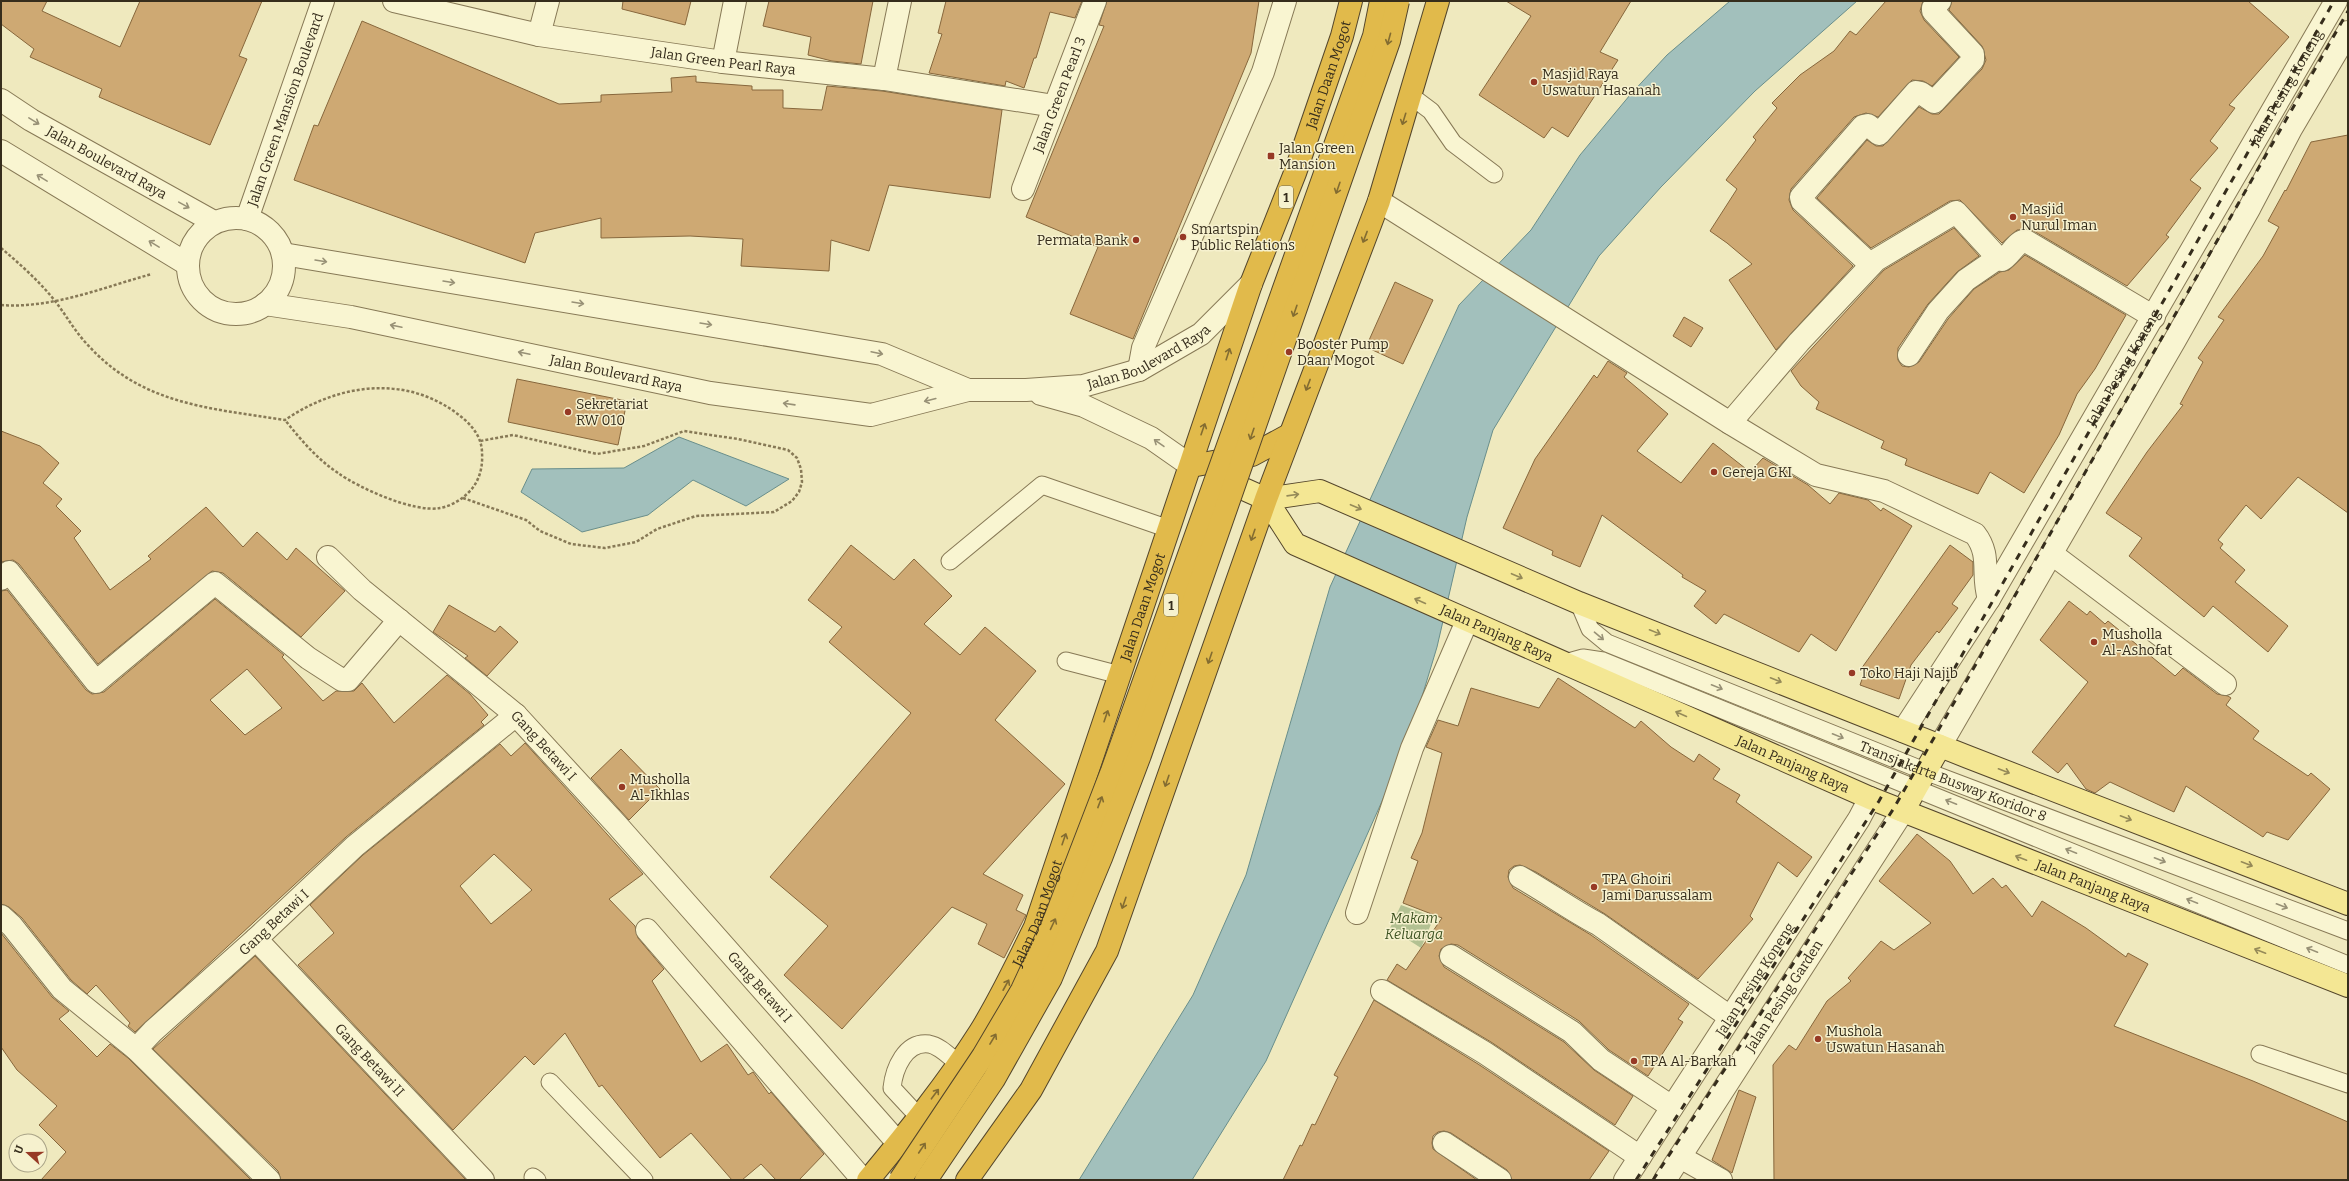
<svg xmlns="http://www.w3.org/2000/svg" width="2349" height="1181" font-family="Bitter,serif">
  <rect width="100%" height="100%" fill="#efe9be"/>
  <polygon fill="#b3c192" points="1401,905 1434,917 1421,948 1390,928"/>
  <g fill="#a2c0bc" stroke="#698e8b">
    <polygon points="1730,1 1857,1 1755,91 1661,187 1599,256 1493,430 1467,517 1437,647 1408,743 1266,1061 1192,1180 1079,1180 1193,995 1246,875 1330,587 1459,305 1531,230 1580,155 1630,95 1667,55"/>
    <polygon points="679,437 789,479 746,506 693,480 648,515 582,532 521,492 532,469 624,468"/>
  </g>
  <g fill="#cea973" stroke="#87673c" fill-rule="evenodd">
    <polygon points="1,1 47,1 42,11 120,47 140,1 262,1 239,56 247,59 210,145 99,97 102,89 30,57 34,49 1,24"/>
    <polygon points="623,1 691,1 685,25 622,9"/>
    <polygon points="769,1 873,1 861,64 832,61 808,55 811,37 763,26"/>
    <polygon points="946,1 1082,1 1075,18 1050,12 1036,58 1034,58 1024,88 1006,81 1005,86 929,73 942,34 938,33"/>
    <polygon points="1107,1 1259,1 1251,53 1133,339 1070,314 1098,247 1026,217 1104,26 1099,25"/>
    <polygon points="1506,1 1631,1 1600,52 1618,60 1568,137 1552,127 1544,138 1479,95 1531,16"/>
    <polygon points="1886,1 1923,1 1920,11 1924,20 1959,57 1932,86 1923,81 1912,80 1878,117 1866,113 1854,117 1791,189 1789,200 1793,210 1853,266 1776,350 1729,280 1752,264 1727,243 1710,231 1737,189 1726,180 1756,140 1753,137 1777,108 1772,103 1800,75 1834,51 1850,31 1856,35"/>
    <polygon points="1952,1 2248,1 2289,37 2229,105 2235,108 2210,141 2218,148 2190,180 2201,188 2166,235 2169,237 2127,286 2032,230 2017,230 2002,243 1960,200 1950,201 1871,248 1817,198 1867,140 1876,146 1883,146 1919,107 1932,114 1939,114 1982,69 1986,60 1982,46 1949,10"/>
    <polygon points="362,21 559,104 601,102 601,95 672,92 671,78 696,76 696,82 752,86 752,90 783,90 783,108 822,110 827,86 882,91 1002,110 990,198 889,185 869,251 831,240 829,271 741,266 743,239 690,236 601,238 601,218 535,233 525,263 294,180 314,125 318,126"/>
    <polygon points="2348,135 2348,513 2298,477 2261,519 2246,505 2218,540 2223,544 2220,548 2245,570 2235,582 2288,626 2268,652 2213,606 2204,617 2129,556 2142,538 2106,513 2147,452 2183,405 2180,404 2203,362 2198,358 2224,320 2218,317 2263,256 2279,227 2268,221 2285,190 2286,191 2311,142"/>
    <polygon points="1954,228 1979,256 1957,272 1928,304 1898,348 1898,360 1902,366 1909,367 1919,362 1948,319 1974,289 2000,272 2009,270 2025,255 2126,315 2095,369 2077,394 2059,435 2024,493 1990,472 1978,494 1905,465 1907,459 1881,448 1884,441 1816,409 1819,402 1801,386 1791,371 1884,270"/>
    <polygon points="1395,282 1433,300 1403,364 1366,347"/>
    <polygon points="1684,317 1703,328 1691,347 1673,336"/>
    <polygon points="1608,361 1627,373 1624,377 1668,414 1637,451 1681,483 1713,443 1750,472 1763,458 1808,485 1830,504 1839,493 1868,500 1881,511 1883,508 1912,526 1836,651 1811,634 1799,652 1724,614 1716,624 1694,606 1706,591 1682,577 1683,575 1602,515 1580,567 1552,555 1553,551 1503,528 1535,459 1594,375 1597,378"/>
    <polygon points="517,379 627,401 618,445 508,422"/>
    <polygon points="1,431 40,446 59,463 43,483 62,499 56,506 81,531 74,538 110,590 151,559 148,556 206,507 243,547 257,532 287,560 296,548 345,591 301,637 223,573 212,571 98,664 19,564 13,560 1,562"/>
    <polygon points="851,545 894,580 914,559 952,596 924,624 960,655 985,627 1036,671 995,720 1065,784 983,874 1023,895 1016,910 1026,915 1004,958 978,944 987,924 952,907 842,1029 784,975 828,926 770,877 911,713 829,642 842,627 808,600"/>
    <polygon points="1950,545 1973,562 1973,575 1952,604 1958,608 1939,633 1937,631 1911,665 1899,699 1860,685 1865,671 1861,669"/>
    <path d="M7 590 86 690 92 694 104 692 215 599 284 655 282 657 323 701 336 691H354L362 683 394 723 447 675 470 694 488 715 481 722 484 725 346 837 135 1032 128 1026 130 1023 96 985 87 994 71 980 22 918 9 907 1 904V591ZM247 669 282 708 245 735 210 700Z"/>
    <polygon points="2069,601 2087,615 2090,611 2105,624 2108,621 2175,676 2183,668 2217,694 2228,696 2231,698 2226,705 2259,731 2253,739 2308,776 2311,773 2330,789 2288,840 2267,832 2263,837 2186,786 2174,812 2110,782 2095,793 2086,789 2067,763 2058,773 2032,752 2088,682 2040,640"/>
    <polygon points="449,605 495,632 500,626 518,642 487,676 465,658 468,656 433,632"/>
    <polygon points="1558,678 1635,728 1641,721 1671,747 1694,762 1699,754 1720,769 1713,779 1740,795 1736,802 1812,857 1797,877 1778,862 1750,916 1753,919 1698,979 1605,914 1536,872 1520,865 1514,866 1509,870 1508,877 1513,888 1591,935 1689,1004 1678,1019 1683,1022 1648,1076 1609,1050 1579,1021 1458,945 1451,944 1441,949 1439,956 1444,967 1564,1042 1594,1070 1633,1096 1615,1125 1491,1042 1387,980 1397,964 1406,970 1442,918 1403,903 1418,861 1411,858 1422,833 1442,753 1426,747 1438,720 1458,726 1471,688 1539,708"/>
    <path d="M525 743 643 874 609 899 635 926 638 938 664 969 652 981 701 1062 727 1044 748 1075 753 1072 769 1094 771 1092 824 1154 799 1180H776L761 1164 742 1180H732L691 1133 660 1158 602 1085 599 1087 565 1033 534 1065 525 1056 453 1130 298 965 334 933 310 905 363 855 500 744 511 756ZM494 854 532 890 491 924 460 886Z"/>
    <polygon points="621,749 660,789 629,820 591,778"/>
    <polygon points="1917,834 1950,861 1973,894 1993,878 2002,888 2006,885 2032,917 2042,901 2086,928 2126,957 2128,953 2148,964 2114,1026 2253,1081 2348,1122 2348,1180 1774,1180 1773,1065 1789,1045 1796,1050 1827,1001 1851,981 1848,978 1881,941 1894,950 1931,923 1879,881"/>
    <polygon points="1,933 52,997 69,1011 59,1019 97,1057 110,1044 128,1058 251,1180 41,1180 66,1152 39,1125 57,1106 17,1070 1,1047"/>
    <polygon points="255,956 466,1180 281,1180 278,1171 153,1049"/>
    <polygon points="1374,1000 1478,1064 1609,1151 1589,1180 1512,1180 1507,1170 1451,1133 1444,1131 1438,1132 1433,1136 1432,1143 1433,1149 1477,1180 1283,1180 1300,1145 1302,1146 1312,1124 1315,1125 1338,1077 1334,1075"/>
    <polygon points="1739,1090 1756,1097 1732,1173 1712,1160"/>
  </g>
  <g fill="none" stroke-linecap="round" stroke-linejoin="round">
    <defs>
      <g id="lane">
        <polyline points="1411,96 1431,111 1453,143 1494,174"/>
        <polyline points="950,561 1042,485 1169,529"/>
        <path id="s1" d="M1579 603 1590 629 1607 643 1917 768 2348 931"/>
        <polyline points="1066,661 1120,675"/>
        <polyline points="1565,663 1583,658 1603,661 2348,965"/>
        <polyline points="2260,1054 2348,1084"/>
        <polyline points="550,1082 644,1180"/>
        <path d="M918 1116 892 1088C894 1069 905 1041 929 1044 940 1046 950 1057 958 1063"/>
        <polyline points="533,1177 537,1180"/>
      </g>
      <g id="street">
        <path id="s2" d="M394 1 539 35 723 62 884 79 1054 106"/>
        <polyline points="539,35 548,1"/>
        <polyline points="723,62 735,1"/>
        <polyline points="884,79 900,1"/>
        <path id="s3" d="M1 100 31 120 214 222"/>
        <polyline points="1,151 187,264"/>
        <path id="s4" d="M1023 189 1095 1"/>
        <path d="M1379 201 1730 423 1816 475 1884 491 1975 534C1992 556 1981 574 1989 599"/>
        <circle cx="236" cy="266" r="48"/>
        <path id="s5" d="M247 219 323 1"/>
        <polyline points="283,254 882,354 968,390"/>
        <polyline points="1871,265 1802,201 1801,197 1863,126 1868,125 1879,134 1916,92 1921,93 1934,102 1973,60 1973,54 1933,11 1933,8 1940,1"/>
        <path id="s6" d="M265 304 351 317 710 393 871 415 968 390H1026L1083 386 1139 370 1201 334 1251 284"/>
        <polyline points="1909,355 1938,311 1966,280 1998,258"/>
        <polyline points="1139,370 1143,348 1263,72 1285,1"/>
        <polyline points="1041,394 1084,406 1151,438 1191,466"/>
        <path d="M1730 423 1799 342 1876 260 1956 212 1998 258 2002 260C2010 256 2018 239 2026 241L2154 317"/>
        <polyline points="2052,554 2225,684"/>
        <path id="s7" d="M328 557 362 590 516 715 617 825 898 1143"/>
        <polyline points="1,579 9,572 96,682 215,583 308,658 342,680 348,680 399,620"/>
        <path id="s8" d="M1903 731 1989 599 2336 1"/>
        <polyline points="1940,746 2175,340 2250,207 2291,129 2348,32"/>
        <path d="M1520 877C1547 892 1571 910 1598 924L1730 1017"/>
        <polyline points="1357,913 1412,748 1467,621"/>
        <polyline points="1,916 12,926 62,989 136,1049"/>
        <polyline points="647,930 863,1180"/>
        <path id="s9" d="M256 939 483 1180"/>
        <polyline points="1451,956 1572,1032 1601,1060 1672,1107"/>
        <polyline points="1382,991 1485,1053 1640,1157"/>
        <polyline points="1444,1143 1500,1180"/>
        <polyline points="1680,1157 1721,1180"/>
        <path id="s10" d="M269 1180 136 1049 153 1031 256 939 355 846 516 715"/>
        <path id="s11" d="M1625 1180 1859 819 1870 798"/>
        <path id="s12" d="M1665 1180 1903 811"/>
      </g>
      <g id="primary">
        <polyline points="1217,477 1266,499 1320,491 1579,603 1968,757 2348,904"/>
        <path id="s13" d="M1266 499 1295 544 1870 798 2348 986"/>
        <polyline points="1903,811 1940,746"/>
      </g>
      <g id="highway">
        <polyline points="1191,466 1252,455 1289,435"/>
        <path id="s14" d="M868 1180C907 1133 947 1084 980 1032 1001 998 1018 962 1035 927L1251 284 1295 173 1342 36 1351 1"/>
        <polyline points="967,1180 1031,1090 1107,951 1266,499 1379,201 1438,1"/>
      </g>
    </defs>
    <use href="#lane" stroke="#877956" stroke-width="19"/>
    <use href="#street" stroke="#877956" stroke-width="24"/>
    <use href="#primary" stroke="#54462b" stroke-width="24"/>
    <use href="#highway" stroke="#54462b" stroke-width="24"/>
    <g stroke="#877956" stroke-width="2.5" stroke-dasharray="3 2" stroke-linecap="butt">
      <path d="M1 248C20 264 40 282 55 301 66 315 74 330 86 343 141 405 209 408 285 420 336 385 402 374 455 412 469 422 482 435 482 453 483 468 479 482 469 492 461 500 451 506 440 508 414 513 359 488 338 473 317 459 301 440 285 420"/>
      <path d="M1 305C52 309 104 287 152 274"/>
      <polyline points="463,498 526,520 540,531 571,544 605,548 636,542 657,529 696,516 774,512 792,501 799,492 802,482 801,469 797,458 788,450 738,439 684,431 644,446 597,454 513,435 480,441"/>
    </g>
    <use href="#lane" stroke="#f9f5d1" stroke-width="17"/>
    <use href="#street" stroke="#f9f5d1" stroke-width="22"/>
    <use href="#primary" stroke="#f4e794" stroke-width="22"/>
    <use href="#highway" stroke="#e1ba4b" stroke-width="22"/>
    <g stroke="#362d1c" stroke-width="3" stroke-dasharray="7 7" stroke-linecap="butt">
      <polyline points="1636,1180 1879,801 2334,1"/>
      <polyline points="1653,1180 1894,808 2348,11"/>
    </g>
    <defs>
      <g id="highway-bridge">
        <polyline points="900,1180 983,1056 1022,990 1055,919 1112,771 1374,36 1381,1"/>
        <polyline points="926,1180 994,1079 1051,978 1101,858 1140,755 1389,41 1398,1"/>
      </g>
    </defs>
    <use href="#highway-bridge" stroke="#54462b" stroke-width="24" stroke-linecap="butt"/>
    <use href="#highway-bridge" stroke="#e1ba4b" stroke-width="22"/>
  </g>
  <defs><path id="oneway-shaft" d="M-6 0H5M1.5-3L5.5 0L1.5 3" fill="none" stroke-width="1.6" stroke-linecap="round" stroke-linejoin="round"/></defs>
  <g stroke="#836c31">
    <use href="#oneway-shaft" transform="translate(1389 39) rotate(105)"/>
    <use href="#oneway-shaft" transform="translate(1404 119) rotate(107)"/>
    <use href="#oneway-shaft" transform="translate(1338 188) rotate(109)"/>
    <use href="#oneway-shaft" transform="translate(1365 237) rotate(111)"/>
    <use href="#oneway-shaft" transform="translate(1295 311) rotate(109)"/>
    <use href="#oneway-shaft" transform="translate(1228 354) rotate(-72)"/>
    <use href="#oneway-shaft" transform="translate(1308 385) rotate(111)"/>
    <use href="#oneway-shaft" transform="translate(1203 429) rotate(-71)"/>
    <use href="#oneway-shaft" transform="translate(1252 434) rotate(109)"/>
    <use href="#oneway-shaft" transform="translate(1253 535) rotate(109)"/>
    <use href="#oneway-shaft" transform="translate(1210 658) rotate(109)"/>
    <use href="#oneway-shaft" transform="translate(1106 716) rotate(-71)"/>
    <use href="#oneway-shaft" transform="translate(1167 781) rotate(109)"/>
    <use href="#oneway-shaft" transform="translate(1100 802) rotate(-69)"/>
    <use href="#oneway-shaft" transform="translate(1064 839) rotate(-71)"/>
    <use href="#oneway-shaft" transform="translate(1124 903) rotate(109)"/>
    <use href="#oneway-shaft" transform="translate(1053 924) rotate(-65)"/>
    <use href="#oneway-shaft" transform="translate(1006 985) rotate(-61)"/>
    <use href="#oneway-shaft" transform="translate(993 1039) rotate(-59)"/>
    <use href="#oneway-shaft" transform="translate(935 1094) rotate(-53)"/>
    <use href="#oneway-shaft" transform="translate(922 1148) rotate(-56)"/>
  </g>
  <g stroke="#989176">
    <use href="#oneway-shaft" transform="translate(34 121) rotate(31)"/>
    <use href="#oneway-shaft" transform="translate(42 178) rotate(-149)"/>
    <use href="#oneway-shaft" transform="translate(184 205) rotate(29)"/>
    <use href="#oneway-shaft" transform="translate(154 244) rotate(-149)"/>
    <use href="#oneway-shaft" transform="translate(321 261) rotate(9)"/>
    <use href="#oneway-shaft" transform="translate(449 282) rotate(9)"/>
    <use href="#oneway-shaft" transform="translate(578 303) rotate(9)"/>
    <use href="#oneway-shaft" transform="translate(706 324) rotate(9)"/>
    <use href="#oneway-shaft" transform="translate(396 326) rotate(-168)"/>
    <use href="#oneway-shaft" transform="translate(524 353) rotate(-168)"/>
    <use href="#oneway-shaft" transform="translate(877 353) rotate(12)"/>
    <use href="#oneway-shaft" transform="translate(930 400) rotate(166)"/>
    <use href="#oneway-shaft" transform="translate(789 404) rotate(-172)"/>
    <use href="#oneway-shaft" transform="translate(1159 443) rotate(-145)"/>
    <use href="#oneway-shaft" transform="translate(1599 636) rotate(40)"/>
    <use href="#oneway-shaft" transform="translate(1717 687) rotate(22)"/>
    <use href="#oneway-shaft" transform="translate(1838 736) rotate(22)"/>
    <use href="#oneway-shaft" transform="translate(1951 802) rotate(-158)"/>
    <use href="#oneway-shaft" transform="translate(2071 851) rotate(-158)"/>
    <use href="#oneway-shaft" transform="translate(2160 860) rotate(21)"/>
    <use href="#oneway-shaft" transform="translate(2192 901) rotate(-158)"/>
    <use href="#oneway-shaft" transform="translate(2282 906) rotate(21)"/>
    <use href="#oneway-shaft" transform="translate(2312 950) rotate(-158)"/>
  </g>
  <g stroke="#958a58">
    <use href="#oneway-shaft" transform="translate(1293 495) rotate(-8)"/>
    <use href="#oneway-shaft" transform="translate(1356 507) rotate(23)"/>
    <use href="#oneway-shaft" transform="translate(1517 576) rotate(23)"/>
    <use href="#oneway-shaft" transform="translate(1420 601) rotate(-156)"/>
    <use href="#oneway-shaft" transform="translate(1655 632) rotate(22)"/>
    <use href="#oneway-shaft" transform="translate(1776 680) rotate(22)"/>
    <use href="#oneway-shaft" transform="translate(1681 714) rotate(-156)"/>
    <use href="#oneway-shaft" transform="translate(2004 771) rotate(21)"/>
    <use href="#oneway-shaft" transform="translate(2126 818) rotate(21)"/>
    <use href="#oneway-shaft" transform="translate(2021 858) rotate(-159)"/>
    <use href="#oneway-shaft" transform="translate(2247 864) rotate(21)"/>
    <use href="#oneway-shaft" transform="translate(2260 951) rotate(-159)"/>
  </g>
  <g fill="#973925" stroke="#f6f1ce" stroke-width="1.5">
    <circle cx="1534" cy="82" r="4"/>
    <rect x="1267" y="152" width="8" height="8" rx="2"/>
    <circle cx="2013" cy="217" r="4"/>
    <circle cx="1183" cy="237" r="4"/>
    <circle cx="1136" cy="240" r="4"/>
    <circle cx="1289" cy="352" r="4"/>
    <circle cx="568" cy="412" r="4"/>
    <circle cx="1714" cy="472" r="4"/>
    <circle cx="2094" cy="642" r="4"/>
    <circle cx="1852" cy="673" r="4"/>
    <circle cx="622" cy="787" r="4"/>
    <circle cx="1594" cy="887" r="4"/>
    <circle cx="1818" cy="1039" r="4"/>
    <circle cx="1634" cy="1061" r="4"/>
  </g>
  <g text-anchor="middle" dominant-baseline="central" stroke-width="3" stroke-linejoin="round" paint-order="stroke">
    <g fill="#f6f1ce" stroke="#706851" stroke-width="1">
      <rect x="1279" y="186" width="14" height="22" rx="3"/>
      <rect x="1164" y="594" width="14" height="22" rx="3"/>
    </g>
    <g font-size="13" font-weight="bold" fill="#362d1c">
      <text x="1286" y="197">1</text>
      <text x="1171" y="605">1</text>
    </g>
    <g font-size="14" fill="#362d1c" stroke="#f6f1ce">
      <text stroke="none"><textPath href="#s2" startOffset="335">Jalan Green Pearl Raya</textPath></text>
      <text stroke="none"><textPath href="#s14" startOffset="1206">Jalan Daan Mogot</textPath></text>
      <text stroke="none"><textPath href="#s8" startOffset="749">Jalan Pesing Koneng</textPath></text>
      <text stroke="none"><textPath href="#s4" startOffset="101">Jalan Green Pearl 3</textPath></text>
      <text stroke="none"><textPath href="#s5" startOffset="116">Jalan Green Mansion Boulevard</textPath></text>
      <text stroke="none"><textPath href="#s3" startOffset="123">Jalan Boulevard Raya</textPath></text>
      <text stroke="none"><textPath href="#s6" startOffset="904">Jalan Boulevard Raya</textPath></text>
      <text stroke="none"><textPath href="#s8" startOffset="425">Jalan Pesing Koneng</textPath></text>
      <text stroke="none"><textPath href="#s6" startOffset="358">Jalan Boulevard Raya</textPath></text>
      <text stroke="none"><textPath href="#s14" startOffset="642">Jalan Daan Mogot</textPath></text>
      <text stroke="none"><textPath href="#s13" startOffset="274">Jalan Panjang Raya</textPath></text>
      <text stroke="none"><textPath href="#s7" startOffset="287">Gang Betawi I</textPath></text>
      <text stroke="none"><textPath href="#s13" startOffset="598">Jalan Panjang Raya</textPath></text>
      <text stroke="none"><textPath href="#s1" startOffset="423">Transjakarta Busway Koridor 8</textPath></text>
      <text stroke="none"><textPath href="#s13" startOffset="922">Jalan Panjang Raya</textPath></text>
      <text stroke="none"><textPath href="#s14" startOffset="318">Jalan Daan Mogot</textPath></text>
      <text stroke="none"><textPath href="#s10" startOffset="374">Gang Betawi I</textPath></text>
      <text stroke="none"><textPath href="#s11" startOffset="239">Jalan Pesing Koneng</textPath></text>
      <text stroke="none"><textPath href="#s7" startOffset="611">Gang Betawi I</textPath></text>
      <text stroke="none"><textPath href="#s12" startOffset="219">Jalan Pesing Garden</textPath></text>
      <text stroke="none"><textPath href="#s9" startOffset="166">Gang Betawi II</textPath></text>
    </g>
    <g font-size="14" fill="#362d1c" stroke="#f6f1ce" text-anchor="start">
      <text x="1542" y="74">Masjid Raya<tspan x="1542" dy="16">Uswatun Hasanah</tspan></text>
      <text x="1279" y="148">Jalan Green<tspan x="1279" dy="16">Mansion</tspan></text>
      <text x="2021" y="209">Masjid<tspan x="2021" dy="16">Nurul Iman</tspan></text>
      <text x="1191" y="229">Smartspin<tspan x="1191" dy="16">Public Relations</tspan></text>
      <text x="1128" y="240" text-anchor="end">Permata Bank</text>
      <text x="1297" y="344">Booster Pump<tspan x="1297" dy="16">Daan Mogot</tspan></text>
      <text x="576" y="404">Sekretariat<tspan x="576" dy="16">RW 010</tspan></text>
      <text x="1722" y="472">Gereja GKI</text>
      <text x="2102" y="634">Musholla<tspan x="2102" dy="16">Al-Ashofat</tspan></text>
      <text x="1860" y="673">Toko Haji Najib</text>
      <text x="630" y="779">Musholla<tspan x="630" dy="16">Al-Ikhlas</tspan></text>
      <text x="1602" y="879">TPA Ghoiri<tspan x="1602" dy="16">Jami Darussalam</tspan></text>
      <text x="1826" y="1031">Mushola<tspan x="1826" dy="16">Uswatun Hasanah</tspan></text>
      <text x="1642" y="1061">TPA Al-Barkah</text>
    </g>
    <g font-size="14" font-style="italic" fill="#3e5322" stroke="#f6f1ce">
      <text x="1414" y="918">Makam<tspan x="1414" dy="16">Keluarga</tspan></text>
    </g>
  </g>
  <rect width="2349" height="1181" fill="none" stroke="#362d1c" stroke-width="4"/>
  <g transform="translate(28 1153) rotate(291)"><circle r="19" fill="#f6f1ce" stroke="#a9a387"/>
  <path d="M0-3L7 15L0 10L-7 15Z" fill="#973925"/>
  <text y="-6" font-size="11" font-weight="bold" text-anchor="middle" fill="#362d1c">U</text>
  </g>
</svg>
